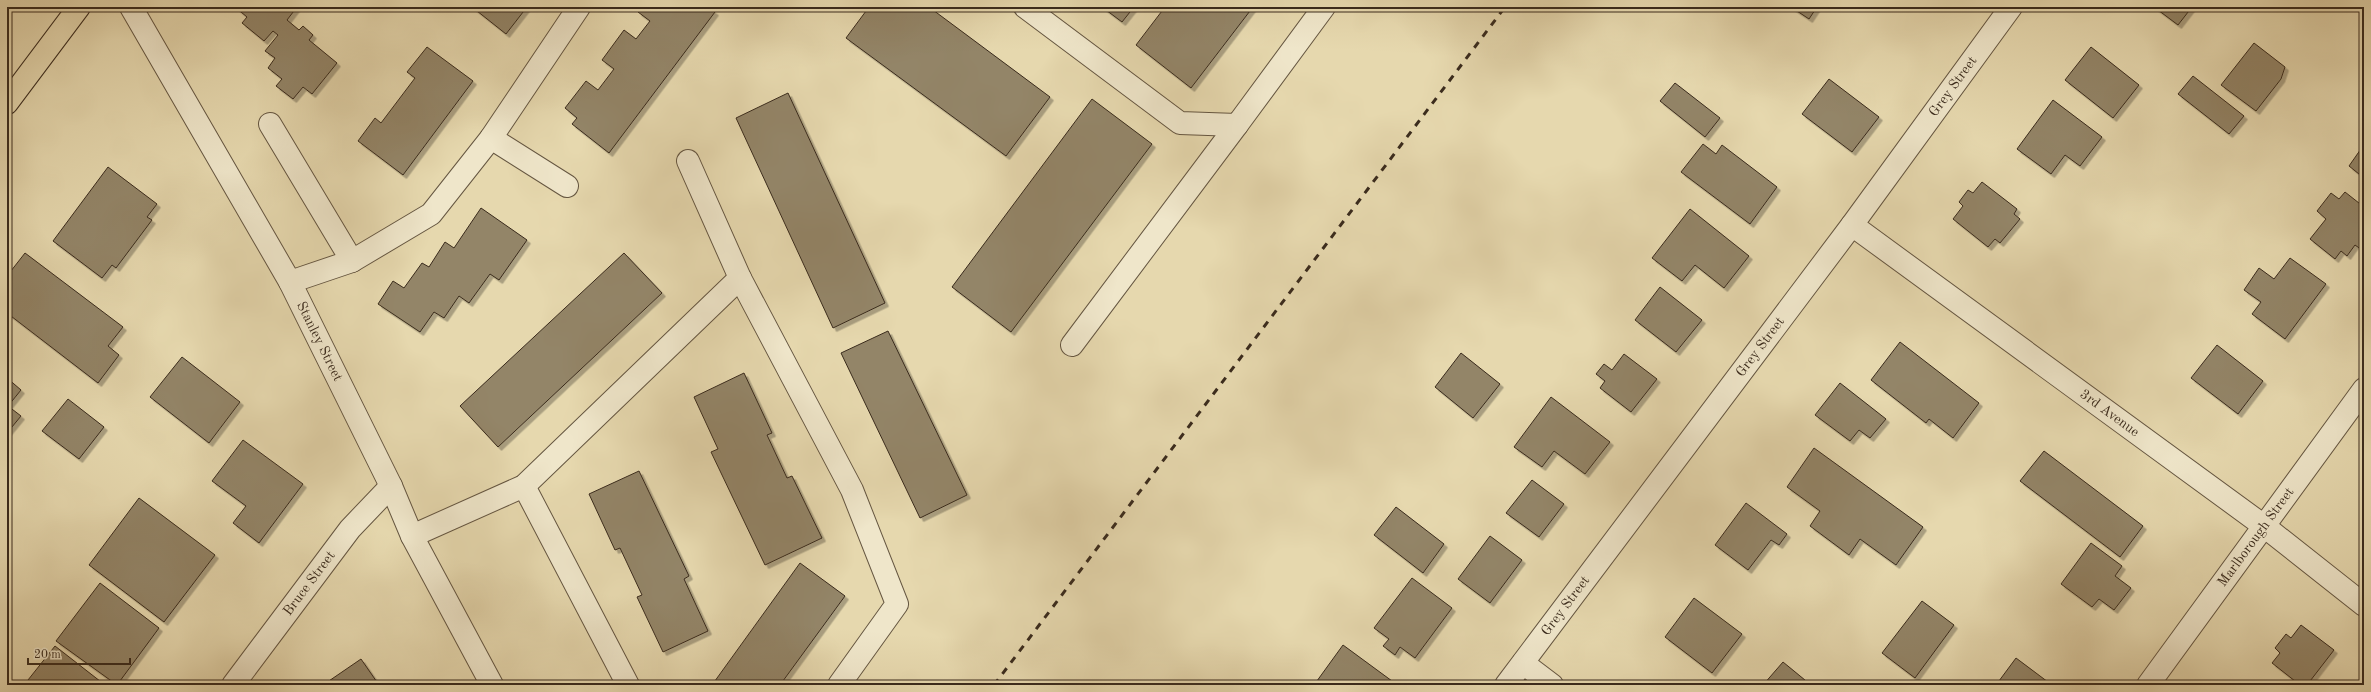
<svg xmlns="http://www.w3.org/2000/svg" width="2371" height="692" font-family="'Old Standard TT',serif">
  <defs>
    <filter id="shadow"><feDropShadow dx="3.5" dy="3.5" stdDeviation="0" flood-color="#0004"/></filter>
  </defs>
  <rect width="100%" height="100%" fill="#e6d8ae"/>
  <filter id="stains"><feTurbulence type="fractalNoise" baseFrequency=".005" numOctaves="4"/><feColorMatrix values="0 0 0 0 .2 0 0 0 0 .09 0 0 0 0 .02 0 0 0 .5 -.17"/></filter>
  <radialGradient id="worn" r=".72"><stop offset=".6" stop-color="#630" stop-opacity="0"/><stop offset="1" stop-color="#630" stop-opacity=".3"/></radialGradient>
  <g fill="#938568" stroke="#3a2b1d" filter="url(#shadow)">
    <polygon points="235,7 297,7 287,20 299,30 303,26 313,35 309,40 337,63 312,94 303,87 293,99 276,86 282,79 268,68 275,58 265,51 278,35 273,31 264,41 242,23 247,17"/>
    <polygon points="472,7 527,7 506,34"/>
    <polygon points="642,7 708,7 715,12 609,153 572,124 577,118 565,108 586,81 598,90 614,69 602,60 624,30 636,39 650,21 638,12"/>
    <polygon points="869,7 929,7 1050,97 1006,156 846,38"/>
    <polygon points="1102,7 1134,7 1122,22"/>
    <polygon points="1165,7 1253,7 1191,88 1136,45"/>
    <polygon points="1791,7 1817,7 1809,19"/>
    <polygon points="2154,7 2192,7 2178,25"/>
    <polygon points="2254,43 2285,67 2281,79 2256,111 2221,85"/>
    <polygon points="427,47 473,81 403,175 358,141 375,118 381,123 415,78 407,72"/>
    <polygon points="2091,47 2139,85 2113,118 2065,80"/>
    <polygon points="2193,76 2244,116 2229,134 2178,94"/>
    <polygon points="1829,79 1879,117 1852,152 1802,114"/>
    <polygon points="1675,83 1720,118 1705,137 1660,101"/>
    <polygon points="788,93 885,303 833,328 736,118"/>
    <polygon points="1092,99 1152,144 1011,332 952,287"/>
    <polygon points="2053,100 2102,137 2080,166 2065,155 2051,174 2017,149"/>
    <polygon points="1703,144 1716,154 1722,145 1777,187 1750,224 1681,172"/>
    <polygon points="2363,146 2364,147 2364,178 2349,166"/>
    <polygon points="108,167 157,204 147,217 152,220 116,268 112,265 102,278 53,241"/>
    <polygon points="1982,182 2017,209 2014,214 2020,219 2000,243 1995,239 1988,247 1953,219 1963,206 1959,202 1968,190 1973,193"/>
    <polygon points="2345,192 2364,207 2364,248 2362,250 2355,245 2347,256 2341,251 2335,259 2310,239 2326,219 2317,211 2331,193 2339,199"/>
    <polygon points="481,208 527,240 499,280 490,274 469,303 459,296 444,318 434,312 420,332 378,304 393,281 404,288 422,263 429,267 445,242 454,248"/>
    <polygon points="1690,209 1749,256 1724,288 1695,265 1682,281 1652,258"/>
    <polygon points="25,253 123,327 108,346 119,355 98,383 7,313 7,276"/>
    <polygon points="624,253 662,293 498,447 460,406"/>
    <polygon points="2290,258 2326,284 2285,339 2252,314 2261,302 2244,290 2259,268 2274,279"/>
    <polygon points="1660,287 1702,320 1676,352 1635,320"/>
    <polygon points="888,331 967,495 920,518 841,353"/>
    <polygon points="1900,342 1979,403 1953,438 1929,419 1926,423 1871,380"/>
    <polygon points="2217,345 2263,381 2238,414 2191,378"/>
    <polygon points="1461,353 1500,384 1473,418 1435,387"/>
    <polygon points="1624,354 1657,379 1631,412 1600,388 1605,381 1596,374 1604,364 1612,370"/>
    <polygon points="182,357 240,402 209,443 150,397"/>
    <polygon points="744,373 772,433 767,435 787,478 792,476 822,538 765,565 711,452 718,449 694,397"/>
    <polygon points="7,378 21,390 8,406 21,416 7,433"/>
    <polygon points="1840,383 1886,419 1870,438 1859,430 1850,441 1815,415"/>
    <polygon points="1551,397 1610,442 1585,474 1554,451 1542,467 1514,447"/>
    <polygon points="68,399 104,427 79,459 42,431"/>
    <polygon points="243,440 303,484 259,543 233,523 246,506 212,481"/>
    <polygon points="1814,448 1923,527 1896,565 1860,539 1849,555 1810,526 1820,511 1787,487"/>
    <polygon points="2044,451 2143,526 2120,557 2020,481"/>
    <polygon points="639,471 689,576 684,579 708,631 663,652 637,597 642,595 620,548 615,550 589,494"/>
    <polygon points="1532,480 1564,504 1539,537 1506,513"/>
    <polygon points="139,498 215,555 164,622 89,565"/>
    <polygon points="1746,503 1787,534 1779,545 1771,540 1748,570 1715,545"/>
    <polygon points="1396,507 1444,544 1423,573 1374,535"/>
    <polygon points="1490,536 1522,560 1490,603 1458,579"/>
    <polygon points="2091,543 2122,566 2115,576 2131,588 2114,610 2099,599 2092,607 2061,584"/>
    <polygon points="800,563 845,596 780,685 712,685"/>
    <polygon points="1412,578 1452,608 1415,658 1400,647 1395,655 1383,646 1389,639 1374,628"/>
    <polygon points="100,583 159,628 117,685 56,641"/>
    <polygon points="1694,598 1742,634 1712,673 1665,637"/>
    <polygon points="1922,601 1954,625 1915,678 1882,653"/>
    <polygon points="2301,625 2334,650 2307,685 2300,685 2272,663 2280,653 2275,648 2286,634 2291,638"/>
    <polygon points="1343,645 1392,681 1389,685 1314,685"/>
    <polygon points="55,646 105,685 24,685"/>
    <polygon points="2016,658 2052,685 1996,685"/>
    <polygon points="361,659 379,685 323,685"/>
    <polygon points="1783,662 1811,685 1763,685"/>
  </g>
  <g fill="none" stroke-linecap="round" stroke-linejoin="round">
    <defs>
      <g id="minor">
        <path id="s1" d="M131 7 290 282 391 486 412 536 492 685"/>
        <polyline points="1025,7 1180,123 1237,125 1324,7"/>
        <polyline points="270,124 352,261"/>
        <polyline points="491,138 567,186"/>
        <polyline points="688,161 740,278 852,490 897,604 839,685"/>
        <path id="s2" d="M1852 225 2264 526 2364 605"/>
        <polyline points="290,282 352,261 431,214 491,138 579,7"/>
        <polyline points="1072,345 1237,125"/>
        <polyline points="524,486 628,685"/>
        <polyline points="412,536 524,486 740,278"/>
        <polyline points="1523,663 1552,685"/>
        <path id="s3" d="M233 685 350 529 391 486"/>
        <path id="s4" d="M1506 685 1852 225 2011 7"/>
        <path id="s5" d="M2148 685 2364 389"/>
      </g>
      <polyline id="major" points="7,103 79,7"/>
    </defs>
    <use href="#minor" stroke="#655641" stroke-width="24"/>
    <use href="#major" stroke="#3a2b1d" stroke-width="24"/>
    <use href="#minor" stroke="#efe6ca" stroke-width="22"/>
    <use href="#major" stroke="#e6d8ae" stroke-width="22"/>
    <polyline stroke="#3a2b1d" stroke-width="3" stroke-dasharray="7 7" stroke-linecap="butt" points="994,685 1505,7"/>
  </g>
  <g text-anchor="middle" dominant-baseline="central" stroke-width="3" stroke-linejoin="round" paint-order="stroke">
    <g font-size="14" fill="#3a2b1d" stroke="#efe6ca">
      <text stroke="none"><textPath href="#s4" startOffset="747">Grey Street</textPath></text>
      <text stroke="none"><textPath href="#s1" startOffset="384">Stanley Street</textPath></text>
      <text stroke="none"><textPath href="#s4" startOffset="423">Grey Street</textPath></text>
      <text stroke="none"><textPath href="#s2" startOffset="319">3rd Avenue</textPath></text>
      <text stroke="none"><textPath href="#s5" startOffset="183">Marlborough Street</textPath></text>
      <text stroke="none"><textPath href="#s3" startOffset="127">Bruce Street</textPath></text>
      <text stroke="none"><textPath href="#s4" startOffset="99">Grey Street</textPath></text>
    </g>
  </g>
  <rect width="2371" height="692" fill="none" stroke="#e6d8ae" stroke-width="24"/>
  <rect x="8" y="8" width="2355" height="676" fill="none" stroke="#3a2b1d" stroke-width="2"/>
  <rect x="12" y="12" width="2347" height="668" fill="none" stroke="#3a2b1d"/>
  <path d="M28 658v6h102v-6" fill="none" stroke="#3a2b1d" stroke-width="2"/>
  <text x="34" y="658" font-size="12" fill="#3a2b1d" stroke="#efe6ca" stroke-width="3" paint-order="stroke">20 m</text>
  <rect width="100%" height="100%" filter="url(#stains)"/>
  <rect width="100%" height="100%" fill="url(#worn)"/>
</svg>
